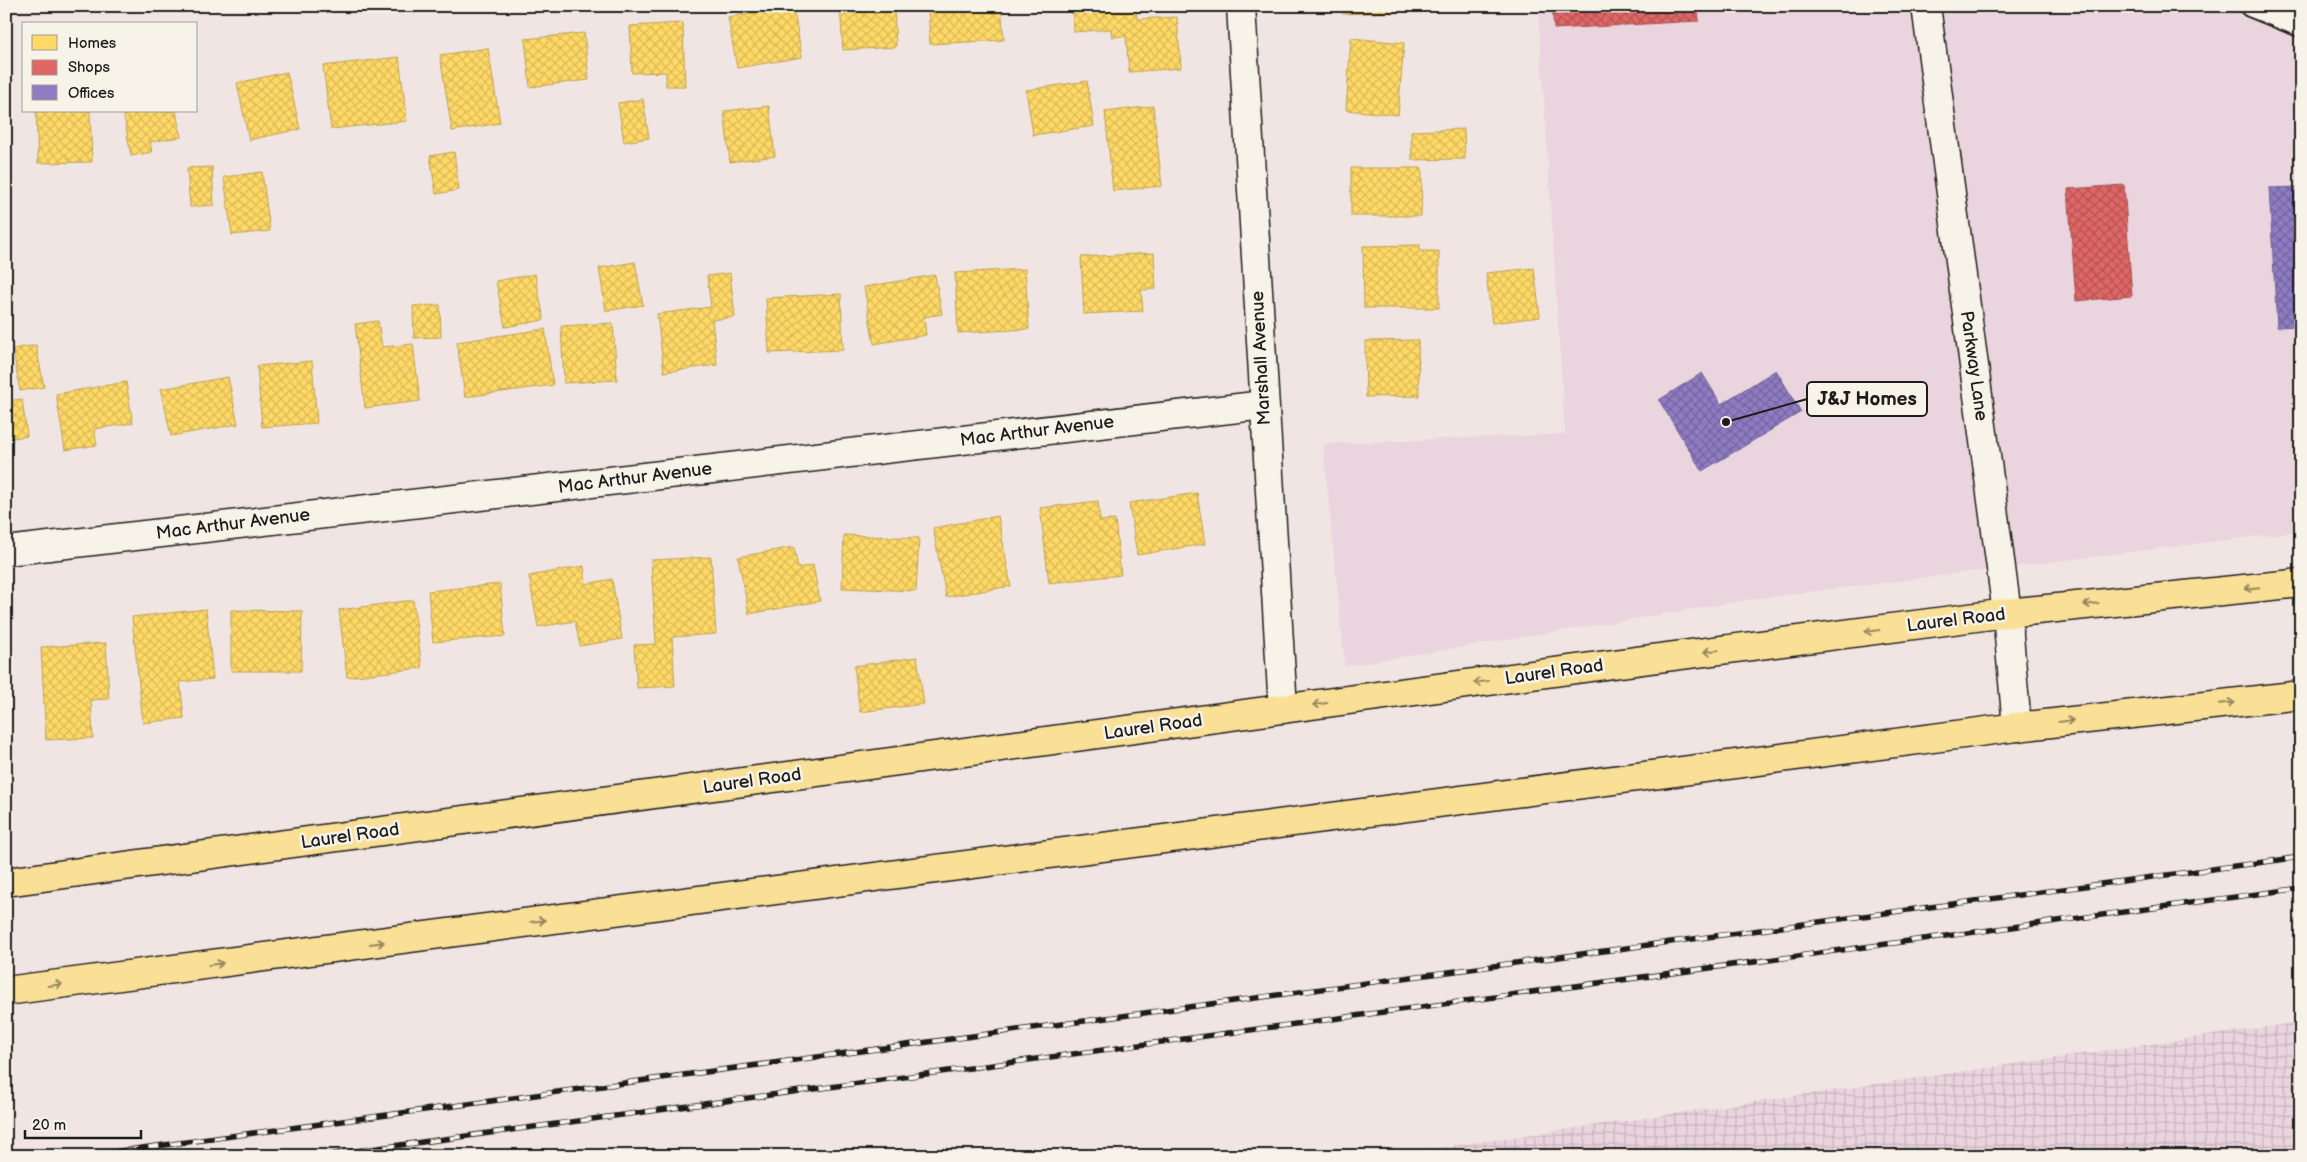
<svg xmlns="http://www.w3.org/2000/svg" width="2307" height="1162" font-family="'Balsamiq Sans',sans-serif">
  <defs>
    <pattern id="industrial-grid" width="8" height="8" patternUnits="userSpaceOnUse" patternTransform="scale(1.25)"><rect width="8" height="8" fill="#ead4dd"/><path d="M0 4h8M4 0v8" fill="none" stroke="#c8b5bd"/></pattern>
    <pattern id="homes-cross-hatch" width="8" height="8" patternUnits="userSpaceOnUse" patternTransform="scale(1.25)"><rect width="8" height="8" fill="#ffd966"/><path d="M0 0l8 8M0 8l8-8" fill="none" stroke="#daba58"/></pattern>
    <pattern id="shops-cross-hatch" width="8" height="8" patternUnits="userSpaceOnUse" patternTransform="scale(1.25)"><rect width="8" height="8" fill="#e06666"/><path d="M0 0l8 8M0 8l8-8" fill="none" stroke="#b55353"/></pattern>
    <pattern id="offices-cross-hatch" width="8" height="8" patternUnits="userSpaceOnUse" patternTransform="scale(1.25)"><rect width="8" height="8" fill="#8e7cc3"/><path d="M0 0l8 8M0 8l8-8" fill="none" stroke="#73659e"/></pattern>
  </defs>
  <rect width="100%" height="100%" fill="#f1e5e3"/>
  <filter id="ink" filterUnits="userSpaceOnUse"><feTurbulence type="fractalNoise" baseFrequency=".02" numOctaves="2"/><feDisplacementMap in="SourceGraphic" scale="10" xChannelSelector="R" yChannelSelector="G"/><feConvolveMatrix kernelMatrix="1 2 1 2 8 2 1 2 1" color-interpolation-filters="sRGB"/></filter>
  <g filter="url(#ink)">
    <polygon fill="#ead4dd" points="1538,6 2301,6 2301,531 1767,597 1345,666 1323,444 1565,434"/>
    <polygon fill="url(#industrial-grid)" points="2301,1022 2301,1156 1383,1156"/>
    <g fill="url(#homes-cross-hatch)" stroke="#bba050">
      <polygon points="793,6 802,57 737,68 728,17"/>
      <polygon points="840,6 894,6 896,47 843,50"/>
      <polygon points="928,6 1001,6 1004,40 930,44"/>
      <polygon points="1072,6 1136,6 1137,19 1177,17 1181,68 1129,72 1126,36 1112,37 1111,29 1074,32"/>
      <polygon points="1342,6 1397,6 1397,12 1343,14"/>
      <polygon points="683,23 685,86 666,86 666,72 632,73 630,26"/>
      <polygon points="584,33 589,80 530,87 525,39"/>
      <polygon points="1351,38 1404,43 1398,115 1346,110"/>
      <polygon points="488,48 500,123 452,131 440,55"/>
      <polygon points="399,57 407,121 331,129 323,66"/>
      <polygon points="287,72 300,129 249,140 237,83"/>
      <polygon points="1087,81 1094,126 1033,135 1026,90"/>
      <polygon points="643,99 649,138 624,142 618,103"/>
      <polygon points="769,106 775,156 730,162 724,111"/>
      <polygon points="1153,106 1162,186 1113,191 1105,112"/>
      <polygon points="36,111 90,111 92,162 38,163"/>
      <polygon points="123,111 176,111 181,137 150,142 152,152 131,156"/>
      <polygon points="1464,129 1465,159 1412,160 1411,131"/>
      <polygon points="454,152 459,190 436,194 430,156"/>
      <polygon points="212,167 214,205 190,207 187,168"/>
      <polygon points="1351,168 1422,168 1421,216 1351,216"/>
      <polygon points="262,172 270,231 232,235 224,177"/>
      <polygon points="1420,245 1420,251 1439,251 1439,308 1364,308 1363,246"/>
      <polygon points="1154,253 1156,289 1141,290 1143,311 1084,314 1081,257"/>
      <polygon points="635,262 643,305 606,311 599,268"/>
      <polygon points="1534,268 1540,317 1492,323 1486,273"/>
      <polygon points="1025,269 1029,329 958,333 955,273"/>
      <polygon points="730,273 735,317 712,320 717,365 664,372 657,314 711,307 707,276"/>
      <polygon points="535,274 544,320 505,327 496,281"/>
      <polygon points="935,275 942,314 924,317 926,335 874,344 864,287"/>
      <polygon points="841,294 843,350 769,353 766,298"/>
      <polygon points="440,305 441,337 414,338 413,306"/>
      <polygon points="378,321 382,347 413,344 420,401 365,408 355,324"/>
      <polygon points="613,323 617,380 564,383 561,326"/>
      <polygon points="545,329 553,385 465,397 457,342"/>
      <polygon points="1418,340 1419,396 1366,397 1365,341"/>
      <polygon points="36,345 44,387 20,391 13,349"/>
      <polygon points="312,361 317,423 262,427 257,366"/>
      <polygon points="228,377 238,424 171,436 161,389"/>
      <polygon points="126,382 133,423 94,429 97,445 65,450 56,394"/>
      <polygon points="22,399 27,436 6,439 6,401"/>
      <polygon points="1197,493 1205,544 1137,555 1129,503"/>
      <polygon points="1098,501 1100,521 1115,520 1121,575 1049,583 1040,508"/>
      <polygon points="998,516 1011,586 946,597 933,528"/>
      <polygon points="844,535 919,538 916,591 842,588"/>
      <polygon points="794,547 798,568 813,565 820,601 749,614 738,557"/>
      <polygon points="711,557 716,634 672,637 675,686 637,688 634,645 656,644 651,560"/>
      <polygon points="584,566 586,584 612,579 622,639 580,646 575,621 538,627 529,576"/>
      <polygon points="500,584 505,636 433,642 428,591"/>
      <polygon points="413,600 422,668 347,677 339,610"/>
      <polygon points="206,609 213,679 180,682 184,718 143,723 132,617"/>
      <polygon points="231,610 302,611 301,671 231,671"/>
      <polygon points="106,643 109,699 91,700 93,738 46,740 41,647"/>
      <polygon points="917,657 924,704 860,712 854,666"/>
    </g>
    <g fill="url(#shops-cross-hatch)" stroke="#a55050">
      <polygon points="1552,6 1698,6 1699,21 1554,29"/>
      <polygon points="2124,185 2132,296 2076,301 2068,189"/>
    </g>
    <g fill="url(#offices-cross-hatch)" stroke="#6c5f91">
      <polygon points="2301,187 2301,326 2277,327 2269,188"/>
      <polygon points="1776,370 1801,412 1702,471 1659,400 1702,373 1721,404"/>
    </g>
    <g fill="none" stroke-linecap="round" stroke-linejoin="round">
      <defs>
        <polyline id="service" points="2251,6 2301,26"/>
        <g id="minor">
          <polyline points="1241,6 1283,709"/>
          <polyline points="6,551 1264,405"/>
        </g>
        <polyline id="secondary" points="1926,6 2007,613 2017,727"/>
        <g id="primary">
          <polyline points="6,882 1643,660 2007,613 2301,583"/>
          <polyline points="6,991 2017,727 2301,695"/>
        </g>
      </defs>
      <use href="#service" stroke="#1c1c1c" stroke-width="25"/>
      <use href="#minor" stroke="#1c1c1c" stroke-width="31"/>
      <use href="#secondary" stroke="#1c1c1c" stroke-width="31"/>
      <use href="#primary" stroke="#1c1c1c" stroke-width="31"/>
      <use href="#service" stroke="#f7f3e8" stroke-width="21"/>
      <use href="#minor" stroke="#f7f3e8" stroke-width="28"/>
      <use href="#secondary" stroke="#f7f3e8" stroke-width="28"/>
      <use href="#primary" stroke="#fadf96" stroke-width="28"/>
      <defs>
        <g id="rail">
          <polyline points="83,1156 2301,857"/>
          <polyline points="319,1156 2301,888"/>
        </g>
      </defs>
      <use href="#rail" stroke="#1c1c1c" stroke-width="5.5"/>
      <use href="#rail" stroke="#f7f3e8" stroke-width="4" stroke-dasharray="11" stroke-linecap="butt"/>
    </g>
    <defs><path id="oneway-shaft" d="M-6 0H5M1.5-3L5.5 0L1.5 3" fill="none" stroke-width="1.6" stroke-linecap="round" stroke-linejoin="round" transform="scale(1.25)"/></defs>
    <g stroke="#96875f">
      <use href="#oneway-shaft" transform="translate(2252 588) rotate(174)"/>
      <use href="#oneway-shaft" transform="translate(2091 604) rotate(174)"/>
      <use href="#oneway-shaft" transform="translate(1872 631) rotate(172)"/>
      <use href="#oneway-shaft" transform="translate(1711 651) rotate(173)"/>
      <use href="#oneway-shaft" transform="translate(1481 682) rotate(172)"/>
      <use href="#oneway-shaft" transform="translate(2227 703) rotate(-6)"/>
      <use href="#oneway-shaft" transform="translate(1320 704) rotate(172)"/>
      <use href="#oneway-shaft" transform="translate(2066 721) rotate(-7)"/>
      <use href="#oneway-shaft" transform="translate(538 921) rotate(-7)"/>
      <use href="#oneway-shaft" transform="translate(377 943) rotate(-7)"/>
      <use href="#oneway-shaft" transform="translate(216 964) rotate(-7)"/>
      <use href="#oneway-shaft" transform="translate(55 985) rotate(-7)"/>
    </g>
  </g>
  <g text-anchor="middle" dominant-baseline="central" stroke-width="5" stroke-linejoin="round" paint-order="stroke">
    <g font-size="18" fill="#1c1c1c" stroke="#f7f3e8">
      <text transform="translate(1261 358) rotate(-93)">Marshall Avenue</text>
      <text transform="translate(1974 366) rotate(82)">Parkway Lane</text>
      <text transform="translate(1037 431) rotate(-7)">Mac Arthur Avenue</text>
      <text transform="translate(635 478) rotate(-7)">Mac Arthur Avenue</text>
      <text transform="translate(233 524) rotate(-7)">Mac Arthur Avenue</text>
      <text transform="translate(1956 620) rotate(-7)">Laurel Road</text>
      <text transform="translate(1554 672) rotate(-8)">Laurel Road</text>
      <text transform="translate(1153 727) rotate(-8)">Laurel Road</text>
      <text transform="translate(752 781) rotate(-8)">Laurel Road</text>
      <text transform="translate(350 836) rotate(-8)">Laurel Road</text>
    </g>
  </g>
  <path fill="none" stroke="#1c1c1c" stroke-width="2" d="M1726 422L1807 399"/>
  <circle fill="#1c1c1c" stroke="#f7f3e8" stroke-width="2" cx="1726" cy="422" r="5"/>
  <rect fill="#f7f3e8" stroke="#1c1c1c" stroke-width="2" x="1807" y="382" width="120" height="34" rx="5"/>
  <g font-size="19" text-anchor="middle" font-weight="bold" fill="#1c1c1c">
    <text x="1867" y="405">J&amp;J Homes</text>
  </g>
  <rect width="2307" height="1162" fill="none" stroke="#f7f3e8" stroke-width="25"/>
  <rect x="12" y="12" width="2282" height="1137" fill="none" stroke="#1c1c1c" stroke-width="2" filter="url(#ink)"/>
  <rect x="22" y="22" width="175" height="90" fill="#f7f3e8" stroke="#9f9d96"/>
  <rect x="32" y="35" width="25" height="15" fill="#ffd966" stroke="#9f9d96"/>
  <text x="68" y="48" font-size="15" fill="#1c1c1c">Homes</text>
  <rect x="32" y="60" width="25" height="15" fill="#e06666" stroke="#9f9d96"/>
  <text x="68" y="72" font-size="15" fill="#1c1c1c">Shops</text>
  <rect x="32" y="85" width="25" height="15" fill="#8e7cc3" stroke="#9f9d96"/>
  <text x="68" y="98" font-size="15" fill="#1c1c1c">Offices</text>
  <path d="M25 1130v8h116v-8" fill="none" stroke="#1c1c1c" stroke-width="2.5"/>
  <text x="32" y="1130" font-size="15" fill="#1c1c1c" stroke="#f7f3e8" stroke-width="4" paint-order="stroke">20 m</text>
</svg>
